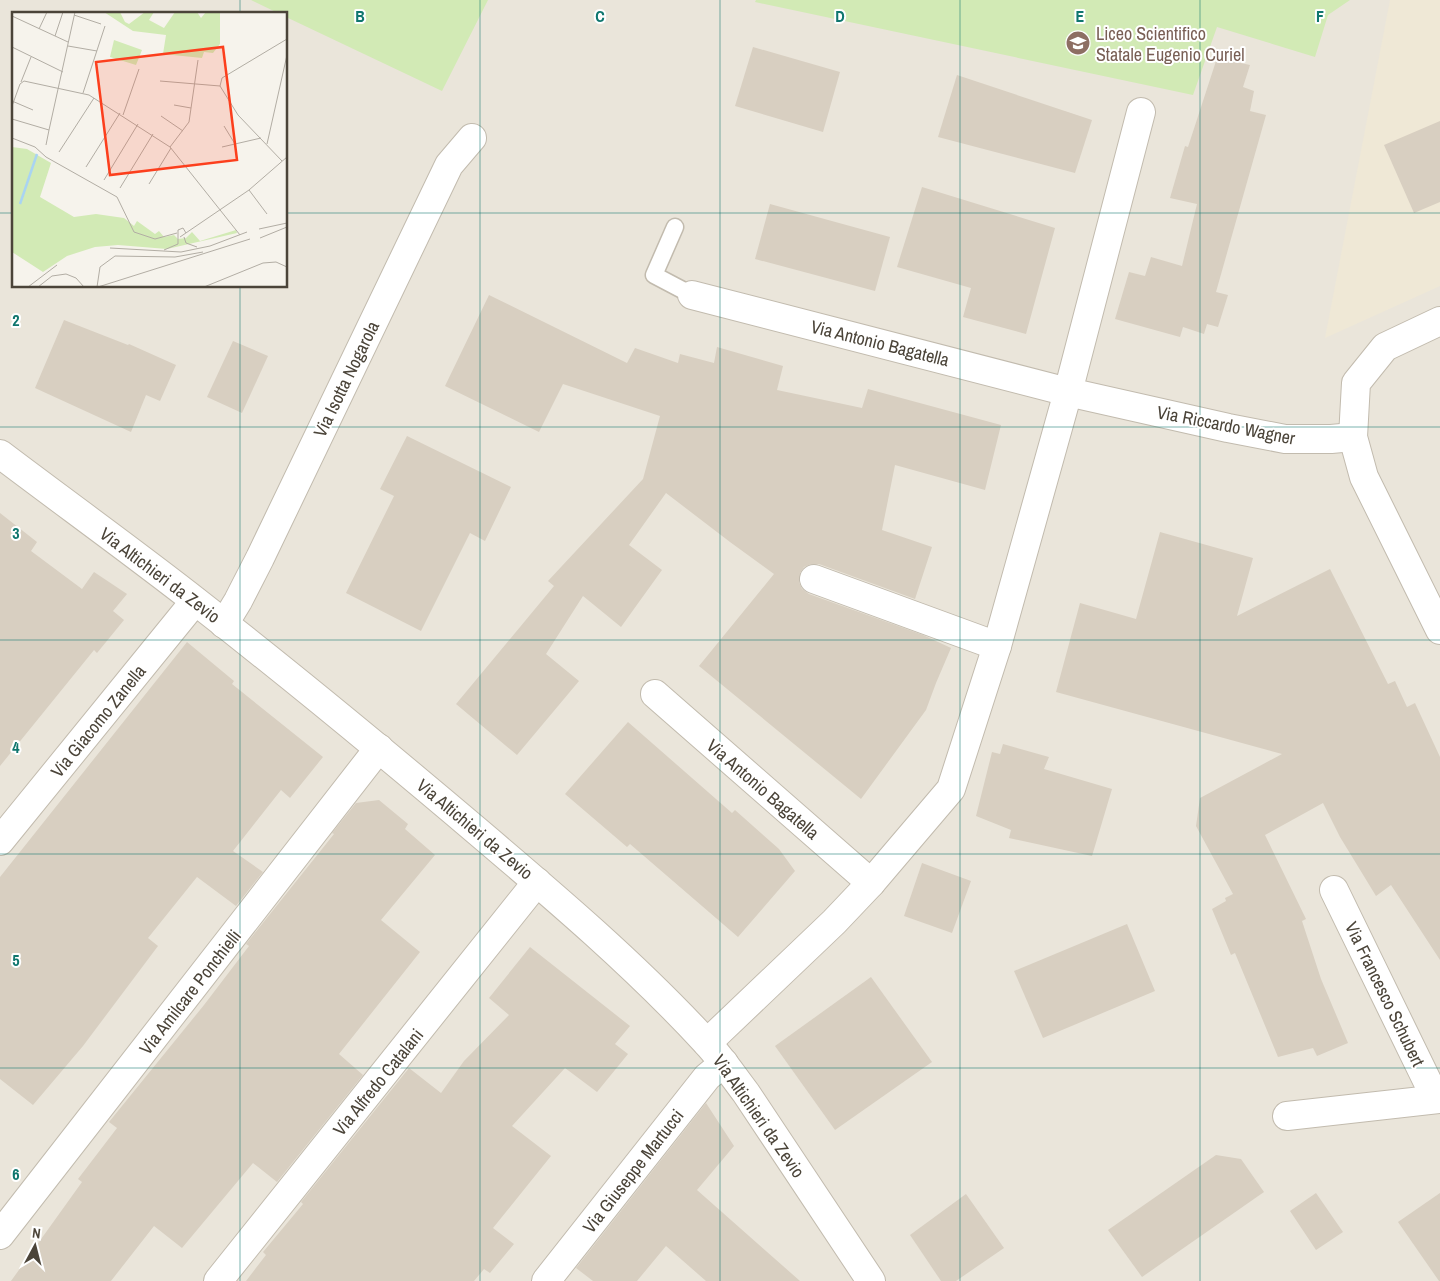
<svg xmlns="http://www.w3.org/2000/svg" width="1440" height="1281" font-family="'Archivo Narrow',sans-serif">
  <rect width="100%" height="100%" fill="#f6f3ec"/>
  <path fill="#eae5da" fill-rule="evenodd" d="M0 0H1440V1281H0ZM14 14H286V286H14Z"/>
  <polygon fill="#efe8d6" points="1390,0 1440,0 1440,286 1325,338"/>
  <g fill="#d2eab5">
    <polygon points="251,0 488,0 442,91 286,17 286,14 280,14"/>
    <polygon points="756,0 1350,0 1328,15 1315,57 1217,27 1193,95 755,2"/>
  </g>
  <g fill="#d8cfc1">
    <polygon points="753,47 840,72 823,132 735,106"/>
    <polygon points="1217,58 1250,65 1243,87 1254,91 1250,111 1266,115 1216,292 1228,295 1218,327 1207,324 1204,334 1183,327 1180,337 1115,319 1129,272 1145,276 1151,257 1182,266 1197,204 1170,198 1185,146 1188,147"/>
    <polygon points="957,75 1092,120 1075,173 938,137"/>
    <polygon points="1440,121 1440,202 1414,213 1384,145"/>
    <polygon points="922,187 1055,228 1026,334 963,317 971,288 897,267"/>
    <polygon points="770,204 890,237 875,291 755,259"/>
    <polygon points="489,295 627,363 635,348 678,363 680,354 714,363 717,347 783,366 777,390 862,408 868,389 1001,425 985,490 895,465 882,530 932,547 915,599 819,564 811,564 804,567 800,573 799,582 802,589 809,594 923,635 951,648 936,683 926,710 861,799 699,666 774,574 730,542 666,493 629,545 662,570 621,627 583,596 546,654 579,681 517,755 456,704 554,586 548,581 643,479 660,416 563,384 539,432 445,386"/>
    <polygon points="64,320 128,345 129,344 176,365 160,401 146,395 131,432 35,388"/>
    <polygon points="233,341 268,356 242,413 207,397"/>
    <polygon points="407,436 511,487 485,541 470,533 421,631 346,593 394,496 380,489"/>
    <polygon points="0,513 37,542 31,551 82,589 94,572 127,594 113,611 124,620 97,653 94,650 0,766"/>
    <polygon points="1160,532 1253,558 1237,616 1330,569 1388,684 1395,681 1407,707 1415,703 1440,757 1440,960 1391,885 1376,896 1340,837 1323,803 1265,835 1306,919 1302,921 1321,979 1348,1043 1317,1056 1313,1048 1278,1057 1235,953 1231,955 1212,909 1226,901 1225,898 1233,894 1196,826 1200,798 1282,754 1056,692 1080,603 1136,619"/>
    <polygon points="187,642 234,681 232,684 323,757 290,798 281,790 233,851 263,872 236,906 197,877 148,938 158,946 83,1046 33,1105 0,1079 0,877"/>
    <polygon points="628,722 732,813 735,810 779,849 795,871 738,937 630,844 627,847 565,794"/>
    <polygon points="1003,744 1049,757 1044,769 1112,789 1092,856 1009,838 1011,830 976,816 992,752 1000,754"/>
    <polygon points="379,800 408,824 405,829 435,855 381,920 420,952 339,1054 363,1075 277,1182 253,1163 182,1248 154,1226 111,1281 11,1281 82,1182 78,1179 117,1128 109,1122 204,1005 249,946 246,944 334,834 332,833 356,803"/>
    <polygon points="922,863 971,881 952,933 904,916"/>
    <polygon points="1127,924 1155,991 1043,1038 1014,971"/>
    <polygon points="530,947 630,1026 615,1044 628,1054 597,1092 565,1068 512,1126 551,1156 493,1228 514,1244 490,1273 484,1269 474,1281 246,1281 266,1255 263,1252 303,1204 301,1202 409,1068 441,1093 464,1061 509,1015 489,998"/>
    <polygon points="871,977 932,1062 835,1130 775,1046"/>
    <polygon points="706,1103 734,1146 697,1190 800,1281 706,1281 666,1246 637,1281 593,1281 576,1268"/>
    <polygon points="1216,1155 1241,1159 1264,1192 1142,1277 1108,1230"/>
    <polygon points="1316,1193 1343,1232 1316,1250 1290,1211"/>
    <polygon points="1440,1193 1440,1281 1439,1281 1398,1222"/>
    <polygon points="966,1194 1004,1248 956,1281 941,1281 910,1235"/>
  </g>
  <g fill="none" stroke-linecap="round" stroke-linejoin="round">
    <defs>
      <polyline id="lane" points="675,227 654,275 692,295"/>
      <g id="street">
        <polyline points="692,295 1068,392 1228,428 1285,439 1331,439 1353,437"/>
        <polyline points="1440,321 1385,347 1356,383 1353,437 1364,477 1440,630"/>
        <path d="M0 454C66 504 133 552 198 603 293 677 385 753 477 831 556 898 636 966 706 1042 721 1058 733 1076 746 1093L871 1281"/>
        <polyline points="814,579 997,646"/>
        <polyline points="224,624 238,601 260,558 449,165 472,138"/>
        <polyline points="655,694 871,883"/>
        <polyline points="0,841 195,601"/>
        <polyline points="1334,890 1436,1099"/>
        <polyline points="707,1043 834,922 871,883 951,789 997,646 1068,392 1141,112"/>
        <polyline points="1287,1116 1440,1099"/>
        <polyline points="0,1235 379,748"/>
        <polyline points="218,1281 537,882"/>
        <polyline points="546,1281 707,1077 724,1063"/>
      </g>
    </defs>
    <use href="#lane" stroke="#c2bbae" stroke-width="19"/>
    <use href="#street" stroke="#c2bbae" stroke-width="30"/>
    <use href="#lane" stroke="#fff" stroke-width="16"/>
    <use href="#street" stroke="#fff" stroke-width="28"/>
  </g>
  <path fill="none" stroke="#0f766e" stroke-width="1" stroke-opacity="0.55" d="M240 0V14M480 0V1281M720 0V1281M960 0V1281M1200 0V1281M0 213H14M286 213H1440M240 286V1281M0 427H1440M0 640H1440M0 854H1440M0 1068H1440"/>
  <defs>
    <symbol id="school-disc" viewBox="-11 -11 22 22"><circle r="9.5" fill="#8d6e63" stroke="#fff"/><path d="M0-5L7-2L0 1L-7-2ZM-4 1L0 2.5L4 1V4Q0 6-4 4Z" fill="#fff"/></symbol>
  </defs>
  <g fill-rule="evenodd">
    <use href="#school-disc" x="1064" y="29" width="28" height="28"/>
  </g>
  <g text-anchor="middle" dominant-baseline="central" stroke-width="4" stroke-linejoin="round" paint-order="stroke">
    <g font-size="18" fill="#785e54" stroke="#fff" text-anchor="start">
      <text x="1096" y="33">Liceo Scientifico<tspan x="1096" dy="21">Statale Eugenio Curiel</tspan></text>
    </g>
    <g font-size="18" fill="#4b4439" stroke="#fff">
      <text transform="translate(880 343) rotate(14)">Via Antonio Bagatella</text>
      <text transform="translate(346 379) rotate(-64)">Via Isotta Nogarola</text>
      <text transform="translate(1226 425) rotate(11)">Via Riccardo Wagner</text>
      <text transform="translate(160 575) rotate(37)">Via Altichieri da Zevio</text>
      <text transform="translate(98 721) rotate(-51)">Via Giacomo Zanella</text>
      <text transform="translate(763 789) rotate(41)">Via Antonio Bagatella</text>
      <text transform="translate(475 829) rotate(40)">Via Altichieri da Zevio</text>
      <text transform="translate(190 992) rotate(-52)">Via Amilcare Ponchielli</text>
      <text transform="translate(1385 994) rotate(64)">Via Francesco Schubert</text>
      <text transform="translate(378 1082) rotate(-51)">Via Alfredo Catalani</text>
      <text transform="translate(759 1116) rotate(55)">Via Altichieri da Zevio</text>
      <text transform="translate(633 1171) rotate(-52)">Via Giuseppe Martucci</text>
    </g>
  </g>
  <g transform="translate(12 12)">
    <rect width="275" height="275" fill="#f6f3ec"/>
    <path d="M92 0H108L113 10 117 12 133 0H142L137 8 152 16 163 0H185L189 6 194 0H208V32L201 41 192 40 190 46 151 42 154 23 121 19ZM102 28 130 38 124 53 98 45ZM0 135 15 137 39 151 28 185 62 205 84 202 112 206 122 214 125 209 143 222 147 219 152 225 162 223 166 227 174 226 180 220 188 229 224 218 225 221 155 237 106 233 83 235 55 244 31 260 0 240Z" fill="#d2eab5"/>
    <path fill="none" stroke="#a9d4f2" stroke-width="2.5" d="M8 192 25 142"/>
    <path fill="none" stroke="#b2ada4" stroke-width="1" d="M62 3 89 12M0 4 56 30M27 17 35 0M43 24 51 0M56 34 85 39M0 35 51 60M148 69 208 74M9 70 19 45M208 74 226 103 270 149M208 74 210 66 275 27M71 81 93 14M0 89 21 98M162 93 179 96M0 94 8 72 12 69 77 83 158 135 228 223M111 103 127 57M149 104 171 119M0 107 37 118 63 0M212 114 223 132M0 126 23 135 34 145 105 185 122 220 143 227 165 221M255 132 275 43M34 133 37 118M158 135 177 110 186 48M210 135 249 126M47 140 82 86M74 155 108 101M92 168 126 112M137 172 159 136M108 176 141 122M237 178 255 202M247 217 275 211M168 225 237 178 275 145M172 225 174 231 185 235M248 226 275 215M98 236 169 240 198 234 235 220M152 238 166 232V218L171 216 174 221M16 275 45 253M26 275 40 264 54 262 64 266 72 275M85 275 88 255 103 244 163 245 191 240M86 275 238 227M192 275 251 251 264 250 275 255"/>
    <path fill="#fc3f1d" fill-opacity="0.15" stroke="#fc3f1d" stroke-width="2.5" d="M211 35 225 148 98 163 84 50Z"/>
    <rect width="275" height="275" fill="none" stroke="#4b4439" stroke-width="2.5"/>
  </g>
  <g font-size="16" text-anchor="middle" font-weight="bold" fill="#0f766e" stroke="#fff" stroke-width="4" stroke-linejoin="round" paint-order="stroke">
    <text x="360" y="22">B</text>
    <text x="600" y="22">C</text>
    <text x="840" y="22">D</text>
    <text x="1080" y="22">E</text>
    <text x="1320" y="22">F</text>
    <text x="16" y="326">2</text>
    <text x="16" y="539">3</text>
    <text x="16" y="753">4</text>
    <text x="16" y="966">5</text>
    <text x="16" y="1180">6</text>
  </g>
  <g transform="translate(35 1246) rotate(7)" stroke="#ffffff" stroke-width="4" paint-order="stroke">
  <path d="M0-4L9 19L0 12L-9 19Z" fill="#4b4439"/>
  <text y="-8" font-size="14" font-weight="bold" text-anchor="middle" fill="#4b4439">N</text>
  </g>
</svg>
